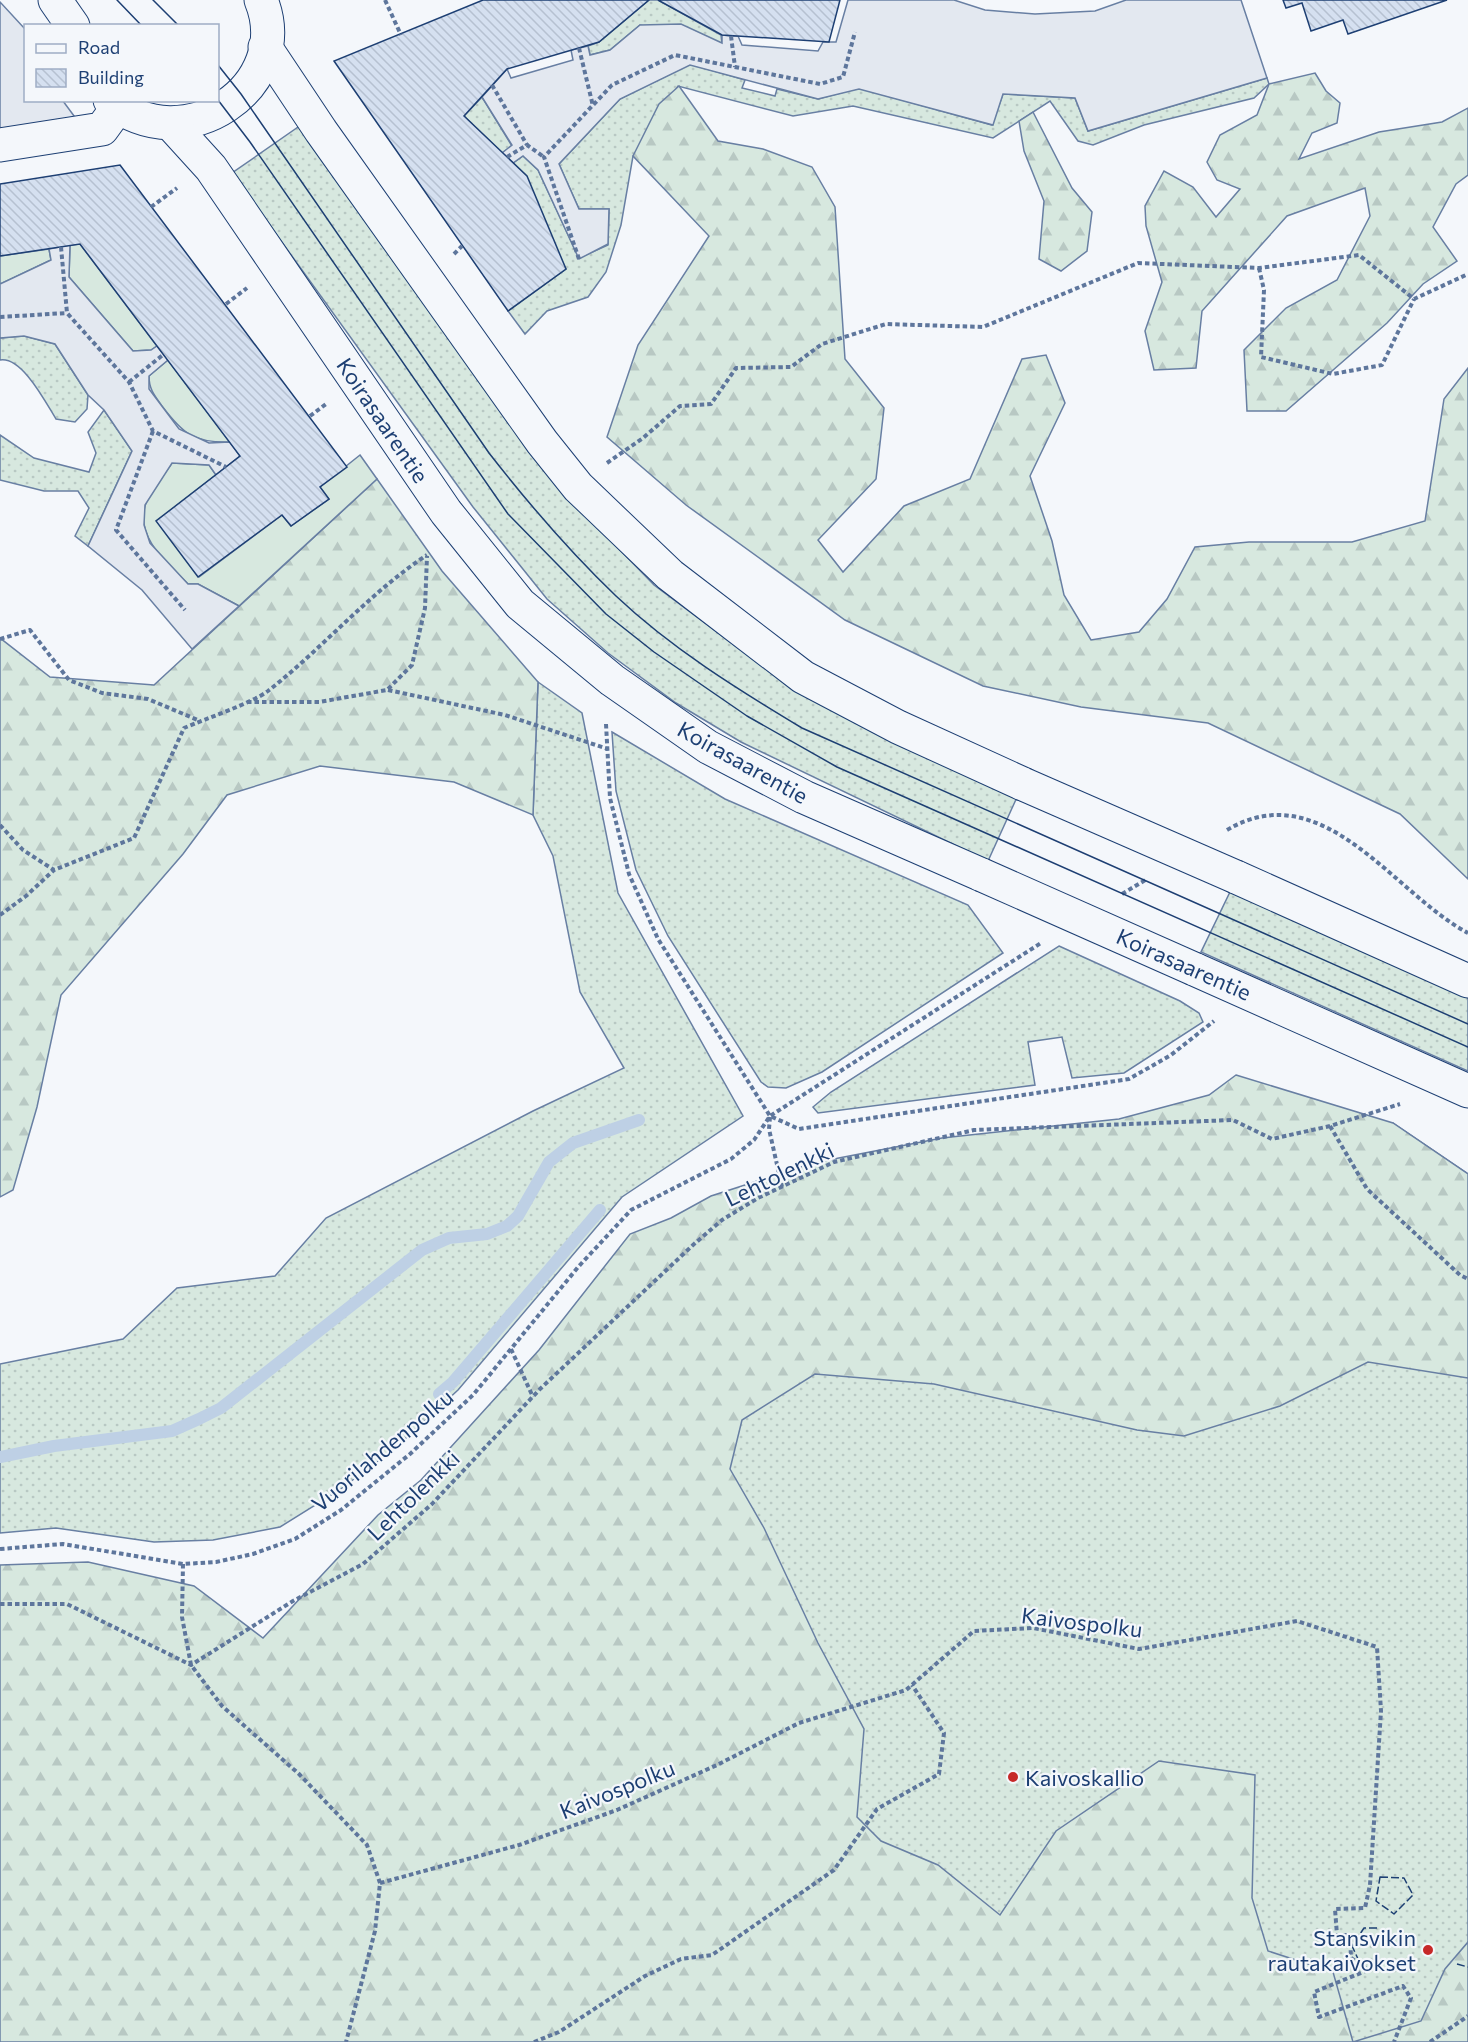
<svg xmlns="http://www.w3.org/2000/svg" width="1468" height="2042" font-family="Commissioner,sans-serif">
  <defs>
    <pattern id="grass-dots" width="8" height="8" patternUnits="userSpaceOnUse" patternTransform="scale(1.5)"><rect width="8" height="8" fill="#d7e8df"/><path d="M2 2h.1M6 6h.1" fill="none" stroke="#b8c8c3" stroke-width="1.8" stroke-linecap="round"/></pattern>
    <pattern id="forest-firs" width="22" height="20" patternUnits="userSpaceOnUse" patternTransform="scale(1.5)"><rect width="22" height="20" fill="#d7e8df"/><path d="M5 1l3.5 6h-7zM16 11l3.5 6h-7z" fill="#b8c8c3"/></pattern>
    <pattern id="building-back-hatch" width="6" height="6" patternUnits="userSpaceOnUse" patternTransform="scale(1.5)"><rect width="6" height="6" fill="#d5e0f0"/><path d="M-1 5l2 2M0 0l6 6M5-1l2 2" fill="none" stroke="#b6c1d1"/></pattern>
  </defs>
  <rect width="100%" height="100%" fill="#f4f7fb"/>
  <g fill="url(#grass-dots)" stroke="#687fa3" stroke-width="1.5">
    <polygon points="649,0 658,0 721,35 722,44 640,25 610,50 590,55 588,46 599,42"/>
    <polygon points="690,64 745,80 742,88 775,96 777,89 818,99 859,88 992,125 1003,94 1075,98 1088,131 1267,78 1269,84 1254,98 1144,125 1093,145 1078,141 1050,101 993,138 853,106 793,116 678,86 633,156 621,225 606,272 588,297 547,311 525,334 508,311 566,269 513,163 523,156 538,170 579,258 608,245 609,209 579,209 559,164 620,99"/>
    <polygon points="482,97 512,146 502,153 464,116"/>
    <polygon points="301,125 585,514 654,585 740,649 1018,795 988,861 741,742 676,703 608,653 547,599 473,507 232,173"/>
    <path d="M24 336 55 344 88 395 87 409 75 422 56 419C46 403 22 356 0 360V338Z"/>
    <polygon points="104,410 132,451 88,546 75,536 89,508 78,491 44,491 0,480 0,435 34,458 89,472 96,453 88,432"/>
    <polygon points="538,682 582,713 618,893 743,1116 622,1197 458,1390 393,1450 338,1491 280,1527 213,1540 154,1542 56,1528 0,1533 0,1364 123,1339 177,1288 275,1276 326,1218 533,1111 624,1068 580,992 553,856 533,815"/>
    <polygon points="612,732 725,799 968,905 1003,953 822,1072 786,1088 768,1087 761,1082 668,936 636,870 616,791"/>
    <polygon points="1230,892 1468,997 1468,1071 1201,952"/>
    <polygon points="1059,946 1180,1001 1199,1013 1203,1022 1124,1073 1072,1078 1062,1037 1028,1042 1035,1085 818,1113 813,1107 831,1092"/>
    <polygon points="1393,1123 1468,1174 1468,2042 362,2042 263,1639 1155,1162"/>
  </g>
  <g fill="url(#forest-firs)" stroke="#687fa3" stroke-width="1.5">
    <polygon points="1315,73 1326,91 1340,103 1337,123 1312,133 1299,159 1379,132 1442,122 1468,108 1468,175 1456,184 1433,227 1457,261 1423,284 1387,323 1286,411 1247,411 1244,350 1286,308 1337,280 1370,216 1365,188 1287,216 1202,311 1196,368 1154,370 1145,331 1162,282 1146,226 1145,206 1164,171 1193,187 1216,217 1240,189 1217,180 1207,162 1220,135 1257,115 1269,84"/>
    <polygon points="679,86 718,141 763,149 812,167 835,207 845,359 884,408 876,479 818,540 843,572 904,506 970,479 1022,359 1046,355 1065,403 1030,476 1052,541 1064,595 1091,640 1139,632 1167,599 1195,547 1249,542 1352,542 1425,521 1444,399 1468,368 1468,879 1400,814 1208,723 1081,707 983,686 845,620 686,505 607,437 638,345 709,236 633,156 659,104"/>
    <polygon points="1033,112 1072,188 1092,212 1087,251 1061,271 1039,259 1044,201 1024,151 1019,121"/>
    <polygon points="377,479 442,571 538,682 533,815 454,782 320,766 227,795 183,854 61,995 37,1107 13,1190 0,1197 0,638 50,677 154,685"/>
    <polygon points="1236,1075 1393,1123 1468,1174 1468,1378 1368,1362 1280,1406 1184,1436 1137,1430 934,1384 815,1374 742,1420 730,1469 764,1528 818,1643 864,1729 857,1817 881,1841 938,1865 1000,1915 1056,1831 1159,1761 1255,1775 1252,1898 1268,1951 1333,1972 1353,2042 1421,2021 1445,1969 1468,1942 1468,2042 0,2042 0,1565 88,1562 194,1586 263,1638 378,1515 421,1480 539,1350 630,1234 671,1218 711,1196 813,1163 942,1138 1119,1119 1209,1095"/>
  </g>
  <g fill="#d7e8df" stroke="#687fa3" stroke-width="1.5">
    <polygon points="80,244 157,346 151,350 133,351 69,277 70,245"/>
    <polygon points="49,249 51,260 0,284 0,256"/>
    <path d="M168 360 230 442C194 443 183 434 162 406 154 395 149 389 149 376Z"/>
    <path d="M360 455 377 479 239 606 198 584H188C168 563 136 539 145 506 149 492 164 475 172 463L209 465 216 475 157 521 199 577 282 515 291 526 329 499 320 487Z"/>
  </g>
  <g fill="#e3e8f0" stroke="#687fa3" stroke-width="1.5">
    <polygon points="848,0 954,0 985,10 1035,14 1095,11 1126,0 1241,0 1267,78 1088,131 1075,98 1003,94 993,125 859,89 818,99 690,65 620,99 559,164 579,209 609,209 608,244 579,259 538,170 523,156 513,163 502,153 512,145 482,97 507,69 511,78 573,60 571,50 588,46 590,55 610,50 640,25 681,24 722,43 722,35 731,36 738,36 742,45 818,51 823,42 836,42"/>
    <polygon points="0,2 25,29 26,100 63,101 77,120 0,131"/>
    <polygon points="70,245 69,277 133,351 151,350 157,346 168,360 149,376 149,389 179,429 209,443 230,442 240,456 216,475 209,465 172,463 145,505 144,525 150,543 188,584 198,584 239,606 192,649 142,590 88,546 132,451 104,410 88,395 55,344 24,336 0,338 0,284 51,260 49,249"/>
  </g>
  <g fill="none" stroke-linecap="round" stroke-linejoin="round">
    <g stroke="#bed0e5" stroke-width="12">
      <polyline points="439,1394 453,1382 600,1210"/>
      <polyline points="0,1457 54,1446 172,1431 199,1419 221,1408 422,1250 449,1238 487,1234 507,1226 518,1216 549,1162 573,1143 639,1120"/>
    </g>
  </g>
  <g fill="url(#building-back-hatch)" stroke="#1d3f73" stroke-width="1.5">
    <polygon points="483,0 649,0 599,42 507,69 464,116 527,176 566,269 508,311 334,61"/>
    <polygon points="658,0 840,0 829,42 722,35"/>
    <polygon points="1283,0 1447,0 1348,34 1343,20 1311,31 1302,3 1286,8"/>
    <polygon points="120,165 347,467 320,487 329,499 291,526 282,515 198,577 156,521 240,456 80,244 0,256 0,184"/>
  </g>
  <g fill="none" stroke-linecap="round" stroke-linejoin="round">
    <defs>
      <g id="minor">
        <polyline points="55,0 73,26"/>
        <polyline points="265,47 321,131 542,442 578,487 670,575 803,677 898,727 1023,784"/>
        <path d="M110 100C184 162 296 86 261 0"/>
        <polyline points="171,124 211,168 446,512 520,604 612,680 708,747 804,797 982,875"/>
        <polyline points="0,145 102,129 118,107"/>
        <polyline points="1236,877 1468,981"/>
        <polyline points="1194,969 1468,1091"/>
      </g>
    </defs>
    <use href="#minor" stroke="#1d3f73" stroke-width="35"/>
    <g stroke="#5e769c" stroke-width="4" stroke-dasharray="4.5 3" stroke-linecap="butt">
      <polyline points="385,0 401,35"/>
      <polyline points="731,36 735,67"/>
      <polyline points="579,48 593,106"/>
      <polyline points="492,85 527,145"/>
      <polyline points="507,157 527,145 544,157"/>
      <polyline points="151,207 177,188"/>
      <polyline points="61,247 67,313 129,382 153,431 226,467"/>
      <polyline points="454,254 462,246"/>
      <polyline points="579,259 544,157 612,85 675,55 820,84 843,77 855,32"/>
      <polyline points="1259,268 1264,290 1261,357 1333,374 1382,365 1414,299"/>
      <polyline points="226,304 247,288"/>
      <polyline points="0,317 67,313"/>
      <polyline points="129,382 164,354"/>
      <polyline points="310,416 326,404"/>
      <polyline points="153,431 116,530 185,610"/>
      <polyline points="607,463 643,438 680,406 711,404 736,368 791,367 822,344 886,324 983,327 1138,263 1259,268 1359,255 1414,299 1468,274"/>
      <polyline points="0,639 30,630 69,680 102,693 148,699 200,721"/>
      <polyline points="388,690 505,715 608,749"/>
      <polyline points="247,702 319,702 387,690 412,665 425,608 427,556"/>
      <polyline points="606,724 610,798 629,874 658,939 770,1116 799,1129 1129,1079 1171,1055 1214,1021"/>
      <path d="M0 825 23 850 54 870 134 838 184 728C205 719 252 703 268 691 323 648 369 593 427 555"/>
      <path d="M1227 830C1323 773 1394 894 1468 933"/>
      <polyline points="1122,894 1147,879"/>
      <polyline points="0,915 26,896 54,870"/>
      <polyline points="770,1117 769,1129 782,1187"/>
      <polyline points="1330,1126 1367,1189 1460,1275 1468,1279"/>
      <polyline points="511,1349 533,1397"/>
      <polyline points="0,1549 63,1544 183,1564 216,1562 253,1554 295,1539 341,1510 410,1454 473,1395 579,1266 631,1210 731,1159 754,1140 770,1116 1041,943"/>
      <polyline points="183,1564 182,1617 191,1665 222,1706 299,1774 367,1845 380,1883 375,1931 346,2042"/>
      <polyline points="0,1604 67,1604 191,1665 293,1601 363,1564 432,1504 540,1389 693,1245 722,1220 758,1198 834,1162 974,1130 1233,1120 1272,1139 1330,1126 1400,1104"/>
      <polyline points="380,1883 519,1845 617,1810 717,1765 799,1723 906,1690 974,1631 1033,1628 1139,1649 1297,1621 1377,1647 1381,1711 1370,1885 1365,1908 1335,1909 1337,1935 1350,1935 1351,1958 1368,1970"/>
      <polyline points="1368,1970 1314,1992 1319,2017 1403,1986 1411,1998 1394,2042"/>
      <polyline points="534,2042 559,2032 645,1976 681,1959 712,1955 834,1870 877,1809 939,1774 944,1733 912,1685"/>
      <polyline points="1430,2042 1468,2016"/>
    </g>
    <use href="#minor" stroke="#f4f7fb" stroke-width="33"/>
    <g stroke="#1d3f73" stroke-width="1.5">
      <polyline points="117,0 142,26"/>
      <polyline points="153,0 179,26"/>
      <path d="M218 65 241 94 489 453C528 503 570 552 616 596 671 648 737 689 802 728L1468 1024"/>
      <polyline points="218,100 250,142 508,514 606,614 654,652 747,716 837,767 1468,1047"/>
    </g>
    <defs>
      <g id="minor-bridge">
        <polyline points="1023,784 1236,877"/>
        <polyline points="982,875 1194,969"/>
      </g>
    </defs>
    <use href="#minor-bridge" stroke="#1d3f73" stroke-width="35" stroke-linecap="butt"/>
    <use href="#minor-bridge" stroke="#f4f7fb" stroke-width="33"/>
    <g stroke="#1d3f73" stroke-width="1.5" stroke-dasharray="8 3" stroke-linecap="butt">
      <polygon points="1380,1877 1404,1878 1413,1895 1394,1914 1376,1901"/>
      <polyline points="1377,1928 1364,1928 1352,1946 1359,1961 1378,1959"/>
      <polyline points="1457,1964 1468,1967"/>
    </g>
  </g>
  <g fill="#c62828" stroke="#f4f7fb" stroke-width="2">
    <circle cx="1013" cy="1777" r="6"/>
    <circle cx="1428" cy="1950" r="6"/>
  </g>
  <g text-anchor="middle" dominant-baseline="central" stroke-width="4.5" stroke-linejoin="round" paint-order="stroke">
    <g font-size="22" fill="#1d3f73" stroke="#f4f7fb">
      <text transform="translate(383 420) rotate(56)">Koirasaarentie</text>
      <text transform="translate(743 762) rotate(29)">Koirasaarentie</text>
      <text transform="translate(1184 964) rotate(24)">Koirasaarentie</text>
      <text transform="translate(779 1174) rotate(-26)">Lehtolenkki</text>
      <text transform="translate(382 1450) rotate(-40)">Vuorilahdenpolku</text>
      <text transform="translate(413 1495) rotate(-44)">Lehtolenkki</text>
      <text transform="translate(1082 1622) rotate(7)">Kaivospolku</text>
      <text transform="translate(617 1789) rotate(-22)">Kaivospolku</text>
    </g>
    <g font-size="22" fill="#1d3f73" stroke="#f4f7fb" text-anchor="start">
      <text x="1025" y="1777">Kaivoskallio</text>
      <text x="1416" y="1937" text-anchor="end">Stansvikin<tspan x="1416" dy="25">rautakaivokset</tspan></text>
    </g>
  </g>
  <rect x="24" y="24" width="195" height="78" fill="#f4f7fb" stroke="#9eadc5" stroke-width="1.5"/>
  <rect x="36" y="44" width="30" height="9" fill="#f4f7fb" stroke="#9eadc5" stroke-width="1.5"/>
  <text x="78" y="54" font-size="18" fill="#1d3f73">Road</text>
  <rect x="36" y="69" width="30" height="18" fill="url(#building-back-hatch)" stroke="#9eadc5" stroke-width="1.5"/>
  <text x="78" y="84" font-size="18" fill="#1d3f73">Building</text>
</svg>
